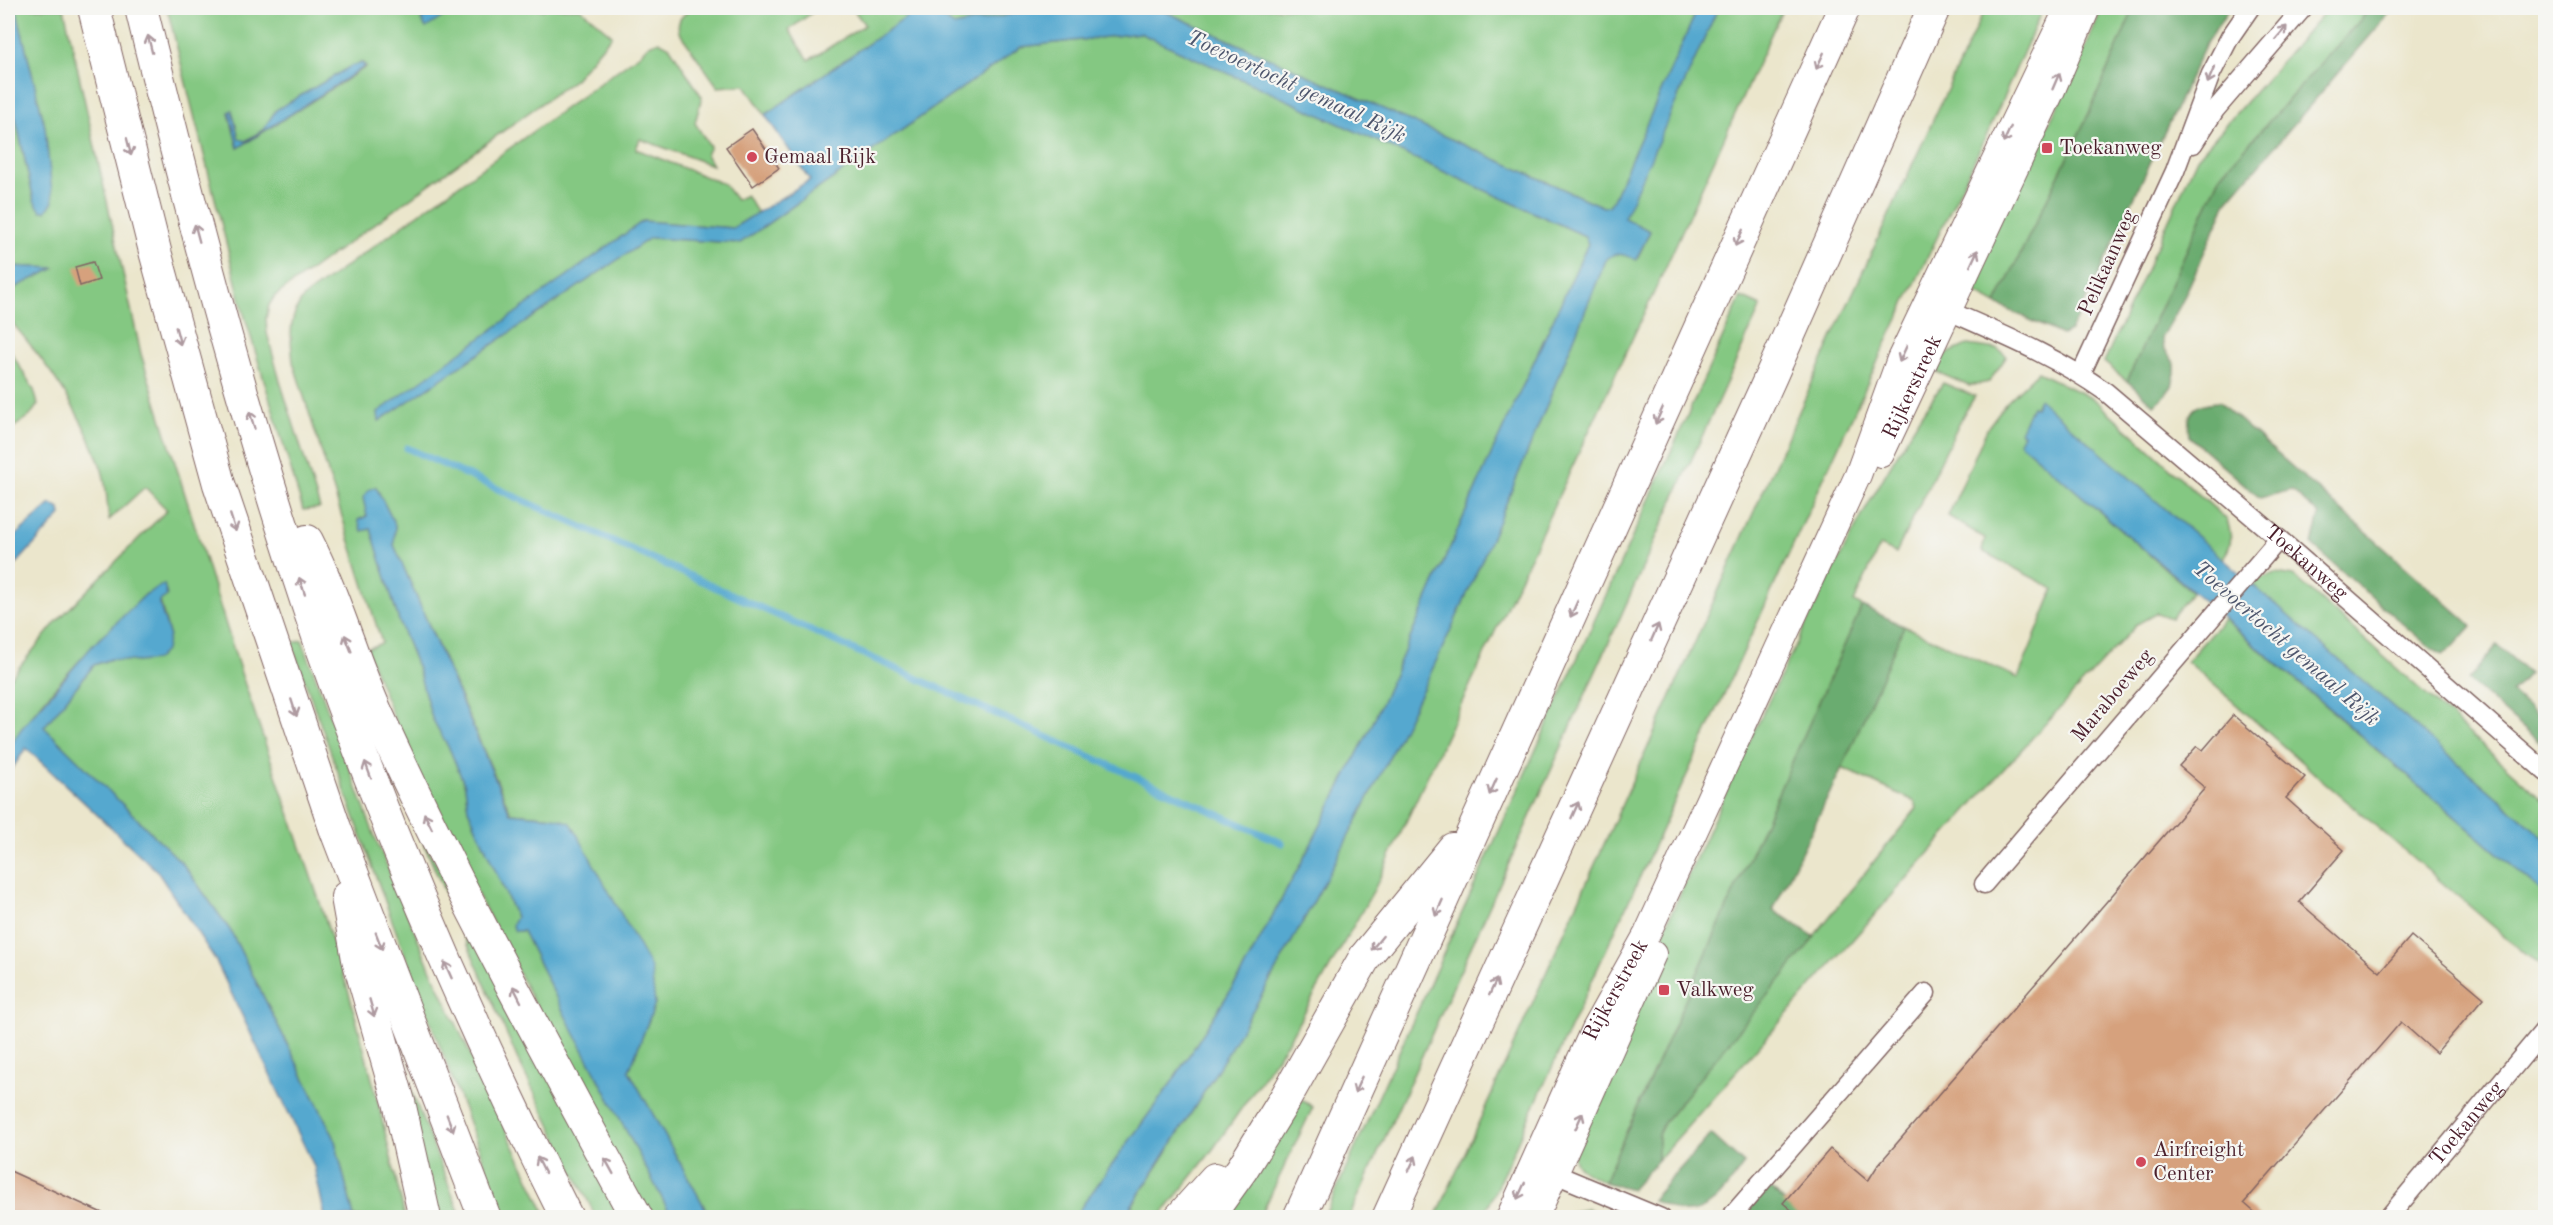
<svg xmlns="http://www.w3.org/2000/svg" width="2553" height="1225" font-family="'Old Standard TT',serif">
  <rect width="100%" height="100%" fill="#f6f6f2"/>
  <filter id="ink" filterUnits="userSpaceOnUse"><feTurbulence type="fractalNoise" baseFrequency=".0167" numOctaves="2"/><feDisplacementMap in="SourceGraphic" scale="12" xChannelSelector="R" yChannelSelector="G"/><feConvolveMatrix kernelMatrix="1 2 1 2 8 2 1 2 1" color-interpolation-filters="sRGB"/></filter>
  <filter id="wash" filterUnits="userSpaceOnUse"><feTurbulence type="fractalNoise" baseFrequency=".008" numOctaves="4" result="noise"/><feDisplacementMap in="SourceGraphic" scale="24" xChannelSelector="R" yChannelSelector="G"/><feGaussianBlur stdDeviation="1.35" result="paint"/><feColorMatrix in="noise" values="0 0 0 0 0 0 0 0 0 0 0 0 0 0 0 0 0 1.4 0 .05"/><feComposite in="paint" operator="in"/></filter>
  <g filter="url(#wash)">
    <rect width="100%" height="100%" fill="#ebe6cc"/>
    <g fill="#84c882" stroke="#677456" stroke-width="1.5" fill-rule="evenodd">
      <path d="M16 8H64L141 354 241 673 318 897 349 993 376 1094 405 1217H354L334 1137 230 930 183 864 43 727 94 665 111 659 138 662 169 634 160 601 146 594C97 642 46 691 8 749V681L56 622 167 510 145 487 109 520C107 504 107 486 102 470 83 413 47 363 8 318V291L54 268 8 266V85L34 201 45 127Z"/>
      <path d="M167 8H436L421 20 426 27 456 8H536L543 10 544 8H580L612 35 575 79 275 296 269 305 266 318 267 333 280 381 320 508 303 510 244 314ZM359 63H363L366 67 238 148 229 113 232 111 239 139 244 142 263 130 276 110Z"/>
      <path d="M692 8H818L789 30 809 60 865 25 852 8H920L765 115 745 85 718 87 679 32C676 19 683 15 692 8Z"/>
      <polygon points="929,8 1060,8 1023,12 954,26"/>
      <polygon points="1157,8 1698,8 1613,200 1609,206 1603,207"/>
      <path d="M1718 8H1783L1664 271 1375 888 1287 1043 1211 1152 1160 1217 1124 1218C1240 1044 1340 861 1431 672 1495 538 1549 398 1606 260 1615 249 1626 255 1637 259L1650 231 1623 218Z"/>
      <polygon points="1985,8 2043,8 1989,130 1881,354 1483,1217 1436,1217 1833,336"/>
      <polygon points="2102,8 2134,8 2090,111 1996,304 1965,287 2076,71"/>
      <polygon points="2328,8 2371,8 2221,175 2127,381 2104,362 2197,158"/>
      <path d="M1140 33 1585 236 1588 244 1489 459 1371 727 1305 856 1241 974 1172 1082 1074 1218 710 1217 629 1071 655 1004 554 817 511 813 394 545 395 525 376 487 367 516 359 520 362 531 371 528 400 624 418 669 432 718 450 750 465 786 468 809 516 917 515 931H523L566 1017 672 1217H645L421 785 366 649 382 643 293 362C290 337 288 316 305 296L640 54 649 45 659 41 670 47 702 97 695 123 710 147 706 154 712 165 640 139 636 149 724 184 736 200 746 195 758 213 733 228 643 221 379 421 650 238 740 243 1021 47Z"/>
      <polygon points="1741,297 1761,306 1349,1217 1324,1217"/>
      <polygon points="1967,345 1997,349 2007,356 1989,382 1969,386 1930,369 1937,358"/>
      <polygon points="8,347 34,390 38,404 30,416 8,431 9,398"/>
      <path d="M2038 372 2095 400 2227 520C2232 536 2233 546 2222 559L2039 400 2035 408 2032 407 2021 432 2023 434 2020 442 2192 592 2171 618 2157 613 2137 624 2001 772 1658 1160V1135L1665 1121 1917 808 1915 802 1910 799 1842 768 1904 626 2018 678 2054 589 1982 551 1985 538 1948 516 1988 427 2006 403Z"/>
      <path d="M1943 383 1975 396 1961 419 1896 553 1880 546 1854 602 1862 606 1604 1182C1570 1164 1572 1167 1576 1129 1645 974 1712 817 1786 665 1833 569 1882 471 1943 383Z"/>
      <polygon points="2276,573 2293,576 2301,582 2545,802 2545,839 2253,586 2260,578"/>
      <polygon points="2224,619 2545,894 2545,967 2529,957 2315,774 2187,661"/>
      <polygon points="302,640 375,837 430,968 547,1217 505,1217 394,926 291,643"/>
      <polygon points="415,824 630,1217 596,1217 518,1060"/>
      <polygon points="401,1065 461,1216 462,1217 431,1217"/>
      <polygon points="1302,1100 1313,1107 1260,1217 1220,1218"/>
      <polygon points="1587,1209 1610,1217 1559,1217 1566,1213"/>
    </g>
    <g fill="#6bac70" stroke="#5a664e" stroke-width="1.5">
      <polygon points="2134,8 2230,8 2206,43 2085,303 2070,331 2062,335 1996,304 2090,111"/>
      <polygon points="2371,8 2394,8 2227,202 2181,304 2162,338 2164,348 2175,364 2175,373 2172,386 2163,398 2154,405 2127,381 2221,175"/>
      <path d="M2219 402 2472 626 2454 646 2443 654 2428 646 2312 545 2319 515 2292 490 2260 498 2189 436C2186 411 2193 403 2219 402Z"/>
      <polygon points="1862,606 1904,626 1842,768 1773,910 1815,937 1665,1121 1658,1135 1658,1160 1632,1189 1604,1182"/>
      <polygon points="2497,645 2529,673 2512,692 2542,720 2545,717 2545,747 2468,680"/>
      <path d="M1711 1134 1744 1164C1729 1184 1712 1215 1683 1212 1673 1210 1661 1204 1652 1200Z"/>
      <polygon points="1766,1185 1803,1217 1747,1218 1748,1211"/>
    </g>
    <g fill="#54a8cf" stroke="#4f647d" stroke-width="1.5">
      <polygon points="8,8 16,8 45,127 53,202 46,211 41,211 34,201 8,83"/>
      <polygon points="436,8 456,8 426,28 421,20"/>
      <path d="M920 8H929L954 26 1023 12 1060 8H1157L1603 207 1609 206 1613 200 1698 8H1718L1624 218 1650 231 1636 260C1626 255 1615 250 1606 260 1549 398 1495 538 1431 672 1340 861 1240 1044 1124 1217H1074L1172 1082 1241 974 1305 856 1371 727 1489 459 1588 244 1585 236 1140 33 1021 47 740 243 650 238 379 421 378 412 643 221 733 228 810 180 765 115Z"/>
      <polygon points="361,63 366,66 238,148 229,112 232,110 239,139 246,141 263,130 276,110 351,66"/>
      <polygon points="8,266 55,268 8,291"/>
      <polygon points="2039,399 2545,839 2545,894 2019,442 2023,434 2020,432 2032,407 2035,408"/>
      <polygon points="376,487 395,525 394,545 510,813 554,817 571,823 651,968 655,1004 629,1071 710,1217 672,1217 566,1017 523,931 515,931 512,925 516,917 468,809 465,786 450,750 432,718 418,669 400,624 371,529 362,531 358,520 367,516 363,498 368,490"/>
      <polygon points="51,504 60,509 61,515 8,573 8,542"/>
      <polygon points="164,584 167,596 160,601 160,606 169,634 166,650 156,660 138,662 111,659 94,665 44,727 183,864 230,930 334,1137 354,1217 325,1217 314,1166 215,959 157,871 26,748 8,775 8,749 21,729 93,645 146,594"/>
    </g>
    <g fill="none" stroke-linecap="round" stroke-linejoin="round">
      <polyline stroke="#54a8cf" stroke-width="7" points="407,448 1282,843"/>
    </g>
    <g id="blocks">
      <g fill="#d6a17d">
        <polygon points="752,129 779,168 753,186 726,147"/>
        <polygon points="93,262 99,280 80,286 75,267"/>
        <polygon points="2233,715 2305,777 2286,798 2344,850 2299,902 2380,972 2411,936 2484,998 2436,1053 2401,1022 2244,1203 2261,1218 1801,1218 1783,1203 1830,1149 1868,1181 1878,1165 2205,788 2179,766 2197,746 2203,750"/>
        <polygon points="8,1170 113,1218 8,1218"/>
      </g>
    </g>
  </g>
  <g filter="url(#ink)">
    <use href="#blocks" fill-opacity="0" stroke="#826563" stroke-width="1.5"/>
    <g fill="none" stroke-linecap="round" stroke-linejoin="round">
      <defs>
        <g id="street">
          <polyline points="2193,144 2215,110 2303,8"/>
          <path id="s1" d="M1949 311C2003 335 2057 357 2106 392L2279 539 2546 772"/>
          <polyline points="2081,374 2175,171 2211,74 2230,37 2250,8"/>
          <polyline points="1984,884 2279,539"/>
          <polyline points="1543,1169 1661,1218"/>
          <polyline points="1730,1218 1926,993"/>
          <path id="s2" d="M2388 1218 2546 1028"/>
        </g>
        <g id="secondary">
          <path id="s3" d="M1881 454 2052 90 2087 8"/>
          <path id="s4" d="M1509 1218 1594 1029 1647 934 1858 475 1900 359 2068 8"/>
          <polyline points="1535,1218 1653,954"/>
        </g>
        <g id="highway">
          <polyline points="94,8 156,255 219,484 335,828 485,1218"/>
          <path d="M141 8C193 221 249 434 320 642 389 840 473 1031 567 1218"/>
          <path d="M307 541C336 598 352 660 379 718 457 888 547 1053 637 1218"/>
          <polyline points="347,897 358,959 399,1102 425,1218"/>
          <polyline points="1180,1218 1215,1179"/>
          <polyline points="1207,1218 1242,1169 1285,1099 1365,957 1453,849"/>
          <polyline points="1299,1218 1844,8"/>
          <polyline points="1388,1218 1771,376 1934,8"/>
        </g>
      </defs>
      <use href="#street" stroke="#826563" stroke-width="21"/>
      <use href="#secondary" stroke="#826563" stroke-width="28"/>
      <use href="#highway" stroke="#826563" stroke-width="34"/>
      <use href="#street" stroke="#fff" stroke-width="18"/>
      <use href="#secondary" stroke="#fff" stroke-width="26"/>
      <use href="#highway" stroke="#fff" stroke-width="32"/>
    </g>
    <defs><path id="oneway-shaft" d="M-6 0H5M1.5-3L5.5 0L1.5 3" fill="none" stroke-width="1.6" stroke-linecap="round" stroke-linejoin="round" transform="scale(1.5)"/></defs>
    <g stroke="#ae9aa0">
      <use href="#oneway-shaft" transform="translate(2281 33) rotate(-49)"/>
      <use href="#oneway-shaft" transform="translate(150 44) rotate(-104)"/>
      <use href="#oneway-shaft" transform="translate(1820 61) rotate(115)"/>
      <use href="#oneway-shaft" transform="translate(2211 75) rotate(113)"/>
      <use href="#oneway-shaft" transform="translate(2056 81) rotate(-67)"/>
      <use href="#oneway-shaft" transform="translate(2007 135) rotate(115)"/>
      <use href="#oneway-shaft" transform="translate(129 147) rotate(76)"/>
      <use href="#oneway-shaft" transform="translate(197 233) rotate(-105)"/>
      <use href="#oneway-shaft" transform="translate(1739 238) rotate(115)"/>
      <use href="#oneway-shaft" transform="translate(1974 258) rotate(-65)"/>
      <use href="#oneway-shaft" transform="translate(178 336) rotate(75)"/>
      <use href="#oneway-shaft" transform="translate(1903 354) rotate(115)"/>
      <use href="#oneway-shaft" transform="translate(1659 416) rotate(114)"/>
      <use href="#oneway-shaft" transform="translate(252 420) rotate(-106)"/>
      <use href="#oneway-shaft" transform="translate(233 523) rotate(72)"/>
      <use href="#oneway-shaft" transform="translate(302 586) rotate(-109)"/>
      <use href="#oneway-shaft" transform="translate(1574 609) rotate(114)"/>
      <use href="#oneway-shaft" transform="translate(1655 632) rotate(-66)"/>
      <use href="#oneway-shaft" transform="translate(348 643) rotate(-112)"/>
      <use href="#oneway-shaft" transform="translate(294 708) rotate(72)"/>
      <use href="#oneway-shaft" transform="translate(368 770) rotate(-110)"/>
      <use href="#oneway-shaft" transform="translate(1493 787) rotate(114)"/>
      <use href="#oneway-shaft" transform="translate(1575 810) rotate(-66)"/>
      <use href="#oneway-shaft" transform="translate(428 821) rotate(-116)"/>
      <use href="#oneway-shaft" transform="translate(1439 908) rotate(114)"/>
      <use href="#oneway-shaft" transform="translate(379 941) rotate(69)"/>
      <use href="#oneway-shaft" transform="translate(1377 943) rotate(129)"/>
      <use href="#oneway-shaft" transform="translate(448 970) rotate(-114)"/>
      <use href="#oneway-shaft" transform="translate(1493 987) rotate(-65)"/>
      <use href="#oneway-shaft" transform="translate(517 994) rotate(-117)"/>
      <use href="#oneway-shaft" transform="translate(372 1008) rotate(74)"/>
      <use href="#oneway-shaft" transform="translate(1358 1085) rotate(114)"/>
      <use href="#oneway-shaft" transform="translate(1579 1121) rotate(-66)"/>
      <use href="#oneway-shaft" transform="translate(450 1123) rotate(69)"/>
      <use href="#oneway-shaft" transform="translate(1412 1164) rotate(-65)"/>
      <use href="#oneway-shaft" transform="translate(541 1165) rotate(-117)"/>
      <use href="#oneway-shaft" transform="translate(609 1166) rotate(-119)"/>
      <use href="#oneway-shaft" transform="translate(1521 1191) rotate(115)"/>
    </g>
  </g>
  <g fill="#d1495b" stroke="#f6f6f2" stroke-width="2">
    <rect x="2041" y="142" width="12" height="12" rx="3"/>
    <circle cx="752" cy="157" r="6"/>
    <rect x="1658" y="984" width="12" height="12" rx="3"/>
    <circle cx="2141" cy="1162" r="6"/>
  </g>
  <g text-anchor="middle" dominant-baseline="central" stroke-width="4.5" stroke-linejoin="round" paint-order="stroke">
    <g font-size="21" fill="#4a1f2b" stroke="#f6f6f2" text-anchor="start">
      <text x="2059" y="148">Toekanweg</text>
      <text x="764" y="157">Gemaal Rijk</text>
      <text x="1676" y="990">Valkweg</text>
      <text x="2153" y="1150">Airfreight<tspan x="2153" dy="24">Center</tspan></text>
    </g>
    <g font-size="21" fill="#4a1f2b" stroke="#f6f6f2">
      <text transform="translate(2108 263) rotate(-66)">Pelikaanweg</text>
      <text stroke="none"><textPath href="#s3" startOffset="74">Rijkerstreek</textPath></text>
      <text stroke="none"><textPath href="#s1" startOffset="440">Toekanweg</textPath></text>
      <text transform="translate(2113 696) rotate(-50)">Maraboeweg</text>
      <text stroke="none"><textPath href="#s4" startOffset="252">Rijkerstreek</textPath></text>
      <text stroke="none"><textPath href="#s2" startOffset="123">Toekanweg</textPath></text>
    </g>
    <g font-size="22" font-style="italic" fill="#4e566d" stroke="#f6f6f2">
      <text transform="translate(1296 87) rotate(25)">Toevoertocht gemaal Rijk</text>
      <text transform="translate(2286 644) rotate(41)">Toevoertocht gemaal Rijk</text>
    </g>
  </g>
  <rect width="2553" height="1225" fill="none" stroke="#f6f6f2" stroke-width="30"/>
</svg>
